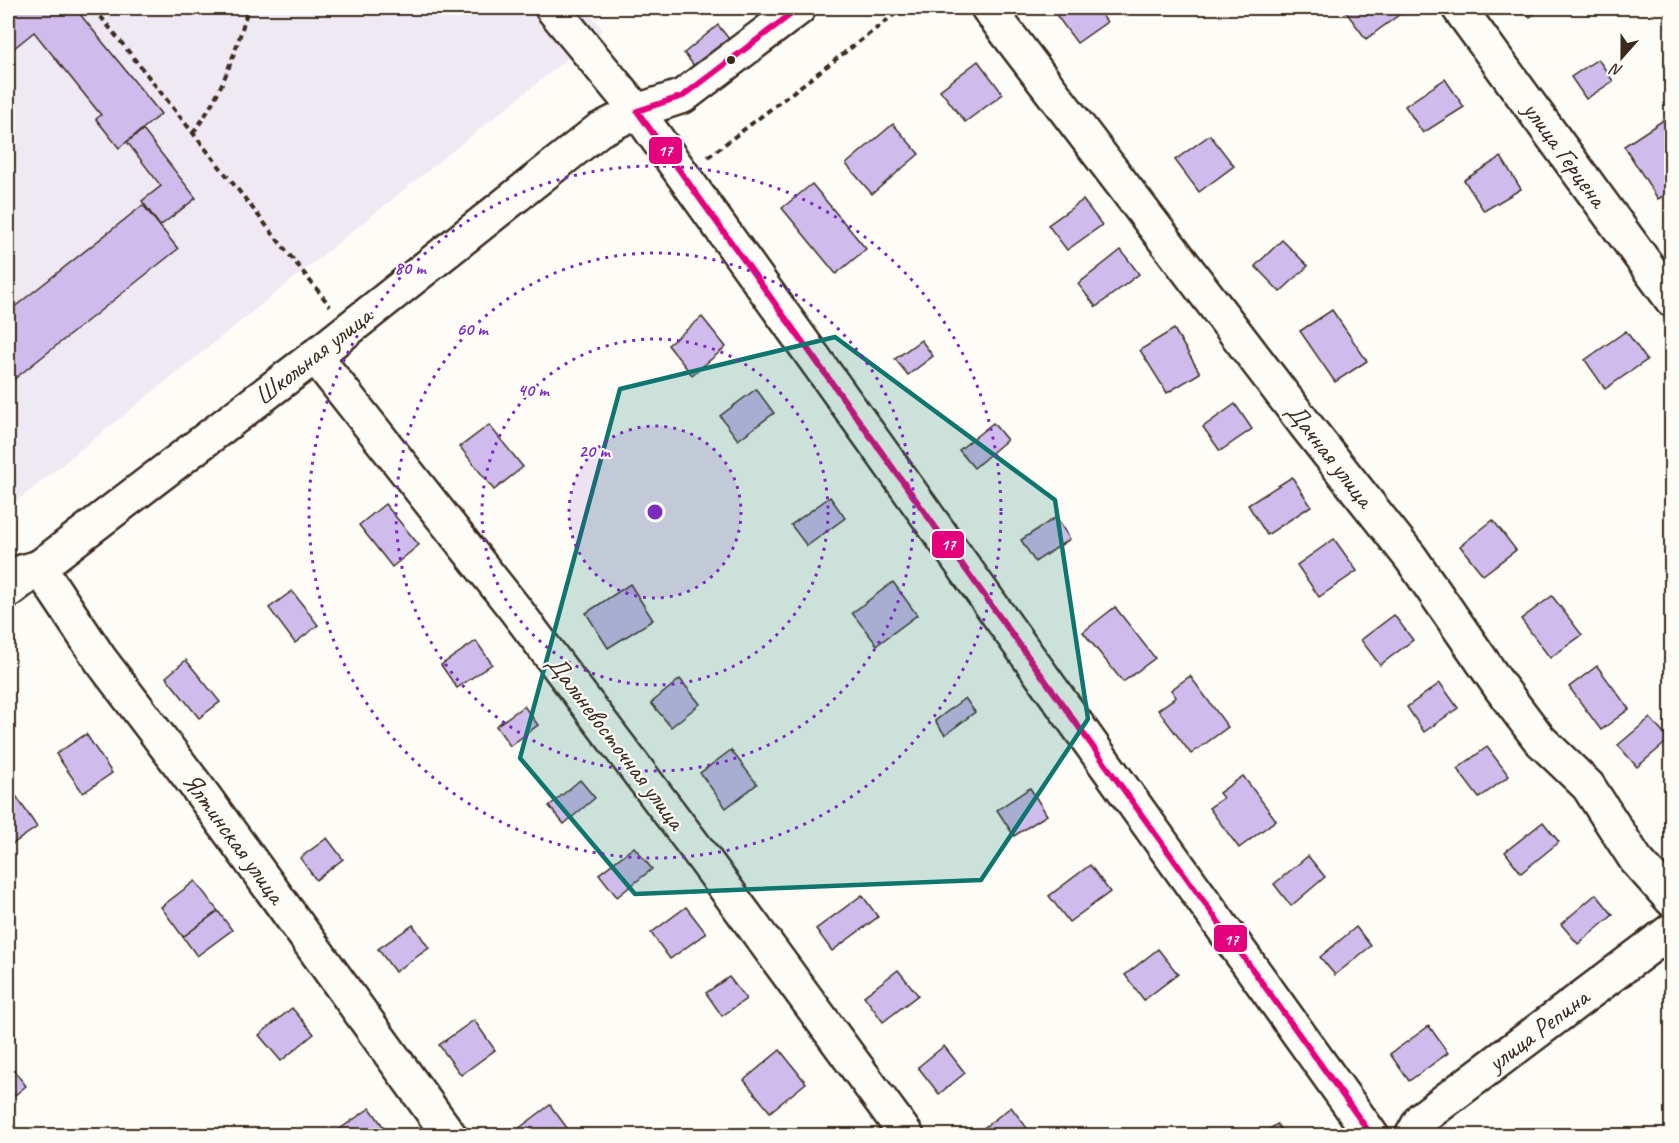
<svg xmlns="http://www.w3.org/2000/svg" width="1679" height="1143" font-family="Caveat,sans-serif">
  <rect width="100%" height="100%" fill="#fdfcf7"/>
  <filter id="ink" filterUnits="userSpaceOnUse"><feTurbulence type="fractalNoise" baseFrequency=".0167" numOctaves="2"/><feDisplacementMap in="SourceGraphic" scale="12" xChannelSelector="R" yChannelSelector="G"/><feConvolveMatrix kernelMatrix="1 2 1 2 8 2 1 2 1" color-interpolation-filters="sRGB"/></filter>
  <g filter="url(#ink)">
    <polygon fill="#efe9f4" points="8,8 585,8 603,30 8,508"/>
    <g fill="#cfbcec" stroke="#3b2a1e" stroke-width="1.5">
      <polygon points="8,8 75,8 161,114 119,148 96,119 101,115 34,32 8,53"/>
      <polygon points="1051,8 1097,8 1107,22 1077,43"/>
      <polygon points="1343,8 1395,8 1400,14 1366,39"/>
      <polygon points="1522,8 1542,8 1530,17"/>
      <polygon points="718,25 729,39 695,67 684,53"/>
      <polygon points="1598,59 1613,81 1586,99 1571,77"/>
      <polygon points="978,61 1003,94 965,122 940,90"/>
      <polygon points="1445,79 1464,107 1423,133 1405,106"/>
      <polygon points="1665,119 1672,128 1672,191 1658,199 1624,146"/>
      <polygon points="893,124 919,154 872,194 846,164"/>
      <polygon points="143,130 196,198 160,226 142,201 161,186 127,142"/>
      <polygon points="1210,135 1234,166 1199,192 1175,160"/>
      <polygon points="1501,157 1521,189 1484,211 1464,180"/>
      <polygon points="812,184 866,249 836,274 782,208"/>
      <polygon points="1083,200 1102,225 1067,250 1048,225"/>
      <polygon points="143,205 178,249 8,384 8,312"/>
      <polygon points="1282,240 1308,266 1280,292 1255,266"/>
      <polygon points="1121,250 1139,274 1096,307 1078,284"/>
      <polygon points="1332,310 1367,361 1335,382 1300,331"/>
      <polygon points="702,317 726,347 692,375 668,345"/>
      <polygon points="1174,329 1200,373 1167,393 1140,350"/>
      <polygon points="1626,331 1647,360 1605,389 1585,360"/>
      <polygon points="921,340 933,356 908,375 895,359"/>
      <polygon points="756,389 774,413 738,440 720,416"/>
      <polygon points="1235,404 1252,429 1220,451 1203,427"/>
      <polygon points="993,423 1007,440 974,468 959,450"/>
      <polygon points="489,425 523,467 494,490 460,447"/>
      <polygon points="1292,477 1311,506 1267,535 1248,505"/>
      <polygon points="830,497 845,518 807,546 791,525"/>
      <polygon points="385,504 419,545 392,567 359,525"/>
      <polygon points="1056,517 1070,539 1035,562 1021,540"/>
      <polygon points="1493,520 1516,550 1483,575 1460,546"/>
      <polygon points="1334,539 1357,571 1319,597 1297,565"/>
      <polygon points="893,582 917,615 877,645 852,613"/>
      <polygon points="630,584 653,620 608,648 586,613"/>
      <polygon points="292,591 318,625 295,643 269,608"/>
      <polygon points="1552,596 1582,635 1550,658 1521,619"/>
      <polygon points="1115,607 1155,658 1123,682 1083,632"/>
      <polygon points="1394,615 1413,640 1380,665 1361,640"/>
      <polygon points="476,641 492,664 457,688 441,665"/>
      <polygon points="186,660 220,702 199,718 166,677"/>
      <polygon points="1597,666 1629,709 1601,730 1569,687"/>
      <polygon points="1190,676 1228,727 1191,754 1158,710 1176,697 1171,690"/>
      <polygon points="680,679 700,704 671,727 651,703"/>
      <polygon points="1440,683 1458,708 1424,732 1407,707"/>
      <polygon points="965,698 975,712 945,735 935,721"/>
      <polygon points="524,706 538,725 510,746 496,726"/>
      <polygon points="1650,718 1669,740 1637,767 1618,745"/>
      <polygon points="86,734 112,773 83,793 56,754"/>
      <polygon points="1487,747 1509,776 1479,798 1457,769"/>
      <polygon points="731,750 757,784 726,808 700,773"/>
      <polygon points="1243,776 1276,820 1239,848 1209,808 1223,798 1219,793"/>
      <polygon points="580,780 595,798 564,824 549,806"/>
      <polygon points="10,787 37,827 8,847 8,788"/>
      <polygon points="1030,788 1047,815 1014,836 997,810"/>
      <polygon points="1543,822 1559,842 1521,873 1505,852"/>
      <polygon points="327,838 343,859 316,880 300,858"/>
      <polygon points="634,847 652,869 617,897 599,874"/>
      <polygon points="1308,856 1325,877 1291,906 1274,884"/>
      <polygon points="1090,865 1110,892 1069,922 1049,896"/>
      <polygon points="195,881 218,911 183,937 161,907"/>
      <polygon points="1596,894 1613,915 1578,944 1561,924"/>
      <polygon points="862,895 878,917 832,951 816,929"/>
      <polygon points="686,907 706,933 670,959 651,933"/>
      <polygon points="218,911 232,930 197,956 183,937"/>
      <polygon points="413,925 429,948 395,972 378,949"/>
      <polygon points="1356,927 1371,946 1335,975 1320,957"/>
      <polygon points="1158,949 1178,974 1144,1000 1125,975"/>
      <polygon points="898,970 918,995 883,1022 864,996"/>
      <polygon points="729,977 746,999 722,1016 706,993"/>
      <polygon points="292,1008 314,1034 281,1061 259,1035"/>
      <polygon points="474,1020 495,1050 461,1075 439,1045"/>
      <polygon points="1429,1026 1448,1053 1409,1081 1390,1054"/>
      <polygon points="944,1046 965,1073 939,1094 918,1067"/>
      <polygon points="780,1050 806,1083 770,1112 744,1080"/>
      <polygon points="8,1063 26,1086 8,1101"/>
      <polygon points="550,1105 573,1136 511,1136 510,1135"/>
      <polygon points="1011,1107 1027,1128 1017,1136 973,1136"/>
      <polygon points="370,1108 390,1136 336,1136 334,1133"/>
      <polygon points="1277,1124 1285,1136 1259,1136"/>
    </g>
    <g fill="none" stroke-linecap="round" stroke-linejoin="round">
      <defs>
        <g id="minor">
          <polyline points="552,8 637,111 1372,1136"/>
          <polyline points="988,8 1308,428 1411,558 1500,687 1540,740 1588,786 1636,860 1672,900"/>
          <polyline points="1459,8 1672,300"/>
          <polyline points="315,356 515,609 696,848 907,1136"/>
          <polyline points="18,573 39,567 100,659 203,795 450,1136"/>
          <polyline points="8,591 315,356 599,130 637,111 683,96 799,8"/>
          <polyline points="1412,1136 1422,1118 1672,930"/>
        </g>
      </defs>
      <use href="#minor" stroke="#3b2a1e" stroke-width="38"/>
      <g stroke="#3b2a1e" stroke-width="4" stroke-dasharray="6 4.5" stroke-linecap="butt">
        <polyline points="94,8 330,306"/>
        <path d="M193 133C221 96 236 52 248 8"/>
        <polyline points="708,157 903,8"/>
      </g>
      <use href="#minor" stroke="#fdfcf7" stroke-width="33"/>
      <defs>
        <polyline id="bus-1" points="799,8 683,96 637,111 1372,1136"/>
      </defs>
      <use href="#bus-1" stroke="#fdfcf7" stroke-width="10"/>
      <use href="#bus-1" stroke="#e5007d" stroke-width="6"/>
    </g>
  </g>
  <path fill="#0f766e" fill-opacity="0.2" stroke="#0f766e" stroke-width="4.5" stroke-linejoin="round" d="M835 337 1055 500 1088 719 981 880 635 894 520 758 620 389Z"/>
  <circle cx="655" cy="512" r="86" fill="#7b2cbf" fill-opacity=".12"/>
  <g fill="none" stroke="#7b2cbf" stroke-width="3" stroke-dasharray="3 6">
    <circle cx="655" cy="512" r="86"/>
    <circle cx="655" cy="512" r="173"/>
    <circle cx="655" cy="512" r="259"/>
    <circle cx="655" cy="512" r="346"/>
  </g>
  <circle fill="#3b2a1e" stroke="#fdfcf7" stroke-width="2" cx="731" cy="60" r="5"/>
  <g text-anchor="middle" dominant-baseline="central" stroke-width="4.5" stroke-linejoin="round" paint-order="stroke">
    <g font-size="26" fill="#3b2a1e" stroke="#fdfcf7">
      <text transform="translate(1565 154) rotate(54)">улица Герцена</text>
      <text transform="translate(313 356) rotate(-38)">Школьная улица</text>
      <text transform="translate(1330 455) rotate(52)">Дачная улица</text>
      <text transform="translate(616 742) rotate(53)">Дальневосточная улица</text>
      <text transform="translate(234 838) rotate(54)">Ялтинская улица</text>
      <text transform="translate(1538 1030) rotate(-37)">улица Репина</text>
    </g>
  </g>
  <circle cx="655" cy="512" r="9" fill="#7b2cbf" stroke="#fdfcf7" stroke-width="3"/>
  <g font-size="18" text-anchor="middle" font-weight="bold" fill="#7b2cbf" stroke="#fdfcf7" stroke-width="4.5" stroke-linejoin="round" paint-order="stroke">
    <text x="410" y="274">80 m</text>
    <text x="472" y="335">60 m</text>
    <text x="533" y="396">40 m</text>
    <text x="594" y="457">20 m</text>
  </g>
  <g stroke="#fdfcf7" stroke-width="2">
    <rect x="648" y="136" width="35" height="29" rx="6" fill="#e5007d"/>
    <rect x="931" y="530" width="34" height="29" rx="6" fill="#e5007d"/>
    <rect x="1213" y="924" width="35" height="29" rx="6" fill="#e5007d"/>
  </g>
  <g font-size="16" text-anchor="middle" font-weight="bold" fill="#fff">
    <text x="665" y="156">17</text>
    <text x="948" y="550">17</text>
    <text x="1231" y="945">17</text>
  </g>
  <rect width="1679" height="1143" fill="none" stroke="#fdfcf7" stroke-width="30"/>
  <rect x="15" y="15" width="1649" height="1113" fill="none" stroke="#3b2a1e" stroke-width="2" filter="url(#ink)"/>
  <g transform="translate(1622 57) rotate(201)" stroke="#fdfcf7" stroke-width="4.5" paint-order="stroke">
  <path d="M0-4.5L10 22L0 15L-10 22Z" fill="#3b2a1e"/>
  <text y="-9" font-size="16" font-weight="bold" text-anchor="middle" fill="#3b2a1e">N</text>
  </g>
</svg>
